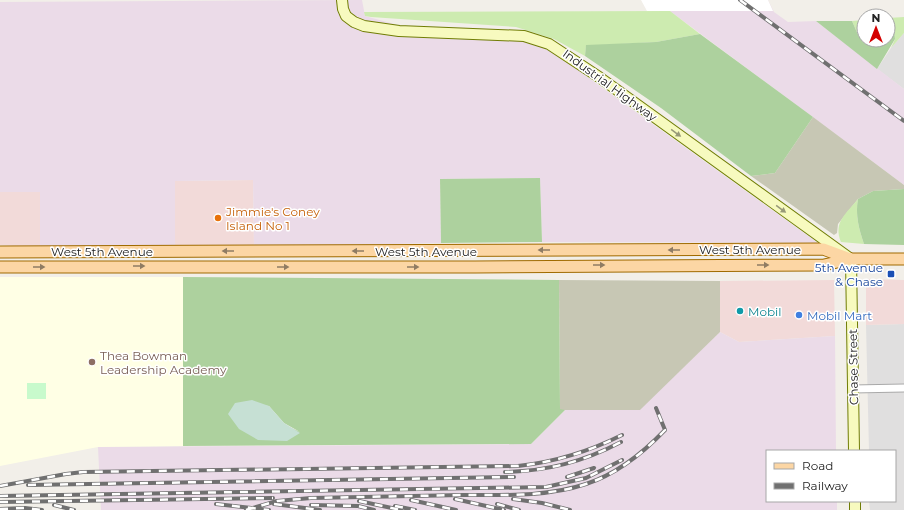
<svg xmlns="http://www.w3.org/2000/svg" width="904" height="510" font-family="Montserrat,sans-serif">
  <rect width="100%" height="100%" fill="#f2efe9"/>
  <g fill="#e0dfdf">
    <polygon points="904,33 904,89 877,69 891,48"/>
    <polygon points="904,324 904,510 870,510 869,501 895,501 895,451 869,451 866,325"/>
  </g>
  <g fill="#f2dad9">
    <polygon points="253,180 254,247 175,248 175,181"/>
    <polygon points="0,192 40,192 40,248 0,245"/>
    <polygon points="866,279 904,280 904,324 866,325"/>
    <polygon points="834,280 835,336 739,342 720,332 720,281"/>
  </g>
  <g fill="#ebdbe8">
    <polygon points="362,0 365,16 438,36 530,42 554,53 818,243 542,242 540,178 440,179 441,243 254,247 253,180 175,181 175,248 40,248 40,192 0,192 0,2"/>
    <polygon points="655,0 768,0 774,12 788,22 816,21 904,89 904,185"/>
    <polygon points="720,332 739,342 835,336 836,451 767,451 767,501 837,501 837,510 101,510 98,447 531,444 565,410 640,409"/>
  </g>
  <polygon fill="#ffffe5" points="0,277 183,277 183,446 98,447 0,466"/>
  <g fill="#c7c7b4">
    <polygon points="813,117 904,185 904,189 873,191 858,199 838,224 837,233 834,235 751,176 775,173"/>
    <polygon points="559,280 720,281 720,332 640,410 560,410"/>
  </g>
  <g fill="#cdebb0">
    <polygon points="670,11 700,34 656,42 586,46 585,56 554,39 516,27 371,17 365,16 364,12"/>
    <polygon points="904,17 904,33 891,48 895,39 894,28 888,27 888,18"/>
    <polygon points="864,20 864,37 859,37 852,21"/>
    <path d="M858 199C855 215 859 229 864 244L841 242C833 222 846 214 858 199Z"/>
  </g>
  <g fill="#add19e" fill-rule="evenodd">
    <polygon points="816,21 852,21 859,37 864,37 864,40 888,40 888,27 894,28 895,39 877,69"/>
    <polygon points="700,34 813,117 775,173 751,176 661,108 585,56 586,45 656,42"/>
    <polygon points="540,178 542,242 441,243 440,179"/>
    <path d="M904 189V245L864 244C859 229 855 215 858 199L873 191Z"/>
    <path d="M183 277 559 280 560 409 565 410 531 444 183 446ZM235 403 269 406 284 423 300 432Z"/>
  </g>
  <polygon fill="#c6e0d4" points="252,400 269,406 284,423 300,433 287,441 258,440 239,429 228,414 235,403"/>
  <rect fill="#c8facc" x="27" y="383" width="19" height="16"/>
  <polygon fill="#fff" points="641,0 768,0 773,11 647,11"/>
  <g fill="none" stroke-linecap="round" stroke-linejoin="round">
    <defs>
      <polyline id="street" points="853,389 904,388"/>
      <g id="secondary">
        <polyline points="342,0 343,9 346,16 354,22 364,26 399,31 524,36 549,44 599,77 851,259 854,451"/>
        <polyline points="855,501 855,510"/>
      </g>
      <g id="primary">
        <polyline points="0,252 823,249 850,259"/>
        <polyline points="0,267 475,267 824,265 851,259 904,259"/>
      </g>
    </defs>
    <use href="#street" stroke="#a9a9a9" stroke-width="9"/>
    <use href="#secondary" stroke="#707d05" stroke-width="12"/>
    <use href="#primary" stroke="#a06b00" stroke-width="13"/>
    <use href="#street" stroke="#fff" stroke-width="7"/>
    <use href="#secondary" stroke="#f7fabf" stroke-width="10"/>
    <use href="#primary" stroke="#fcd6a4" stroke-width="11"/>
    <defs>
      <g id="rail">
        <polyline points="740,0 904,121"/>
        <path d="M505 472C547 471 583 462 621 442"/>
        <polyline points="567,477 594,468"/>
        <polyline points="28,485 514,477"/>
        <path d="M0 486 66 474 83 472 518 466C555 462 588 452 622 435"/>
        <polyline points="0,496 546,487 586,478 622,460"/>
        <polyline points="455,499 504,510"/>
        <polyline points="513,499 542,503 570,510"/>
        <polyline points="411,500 456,510"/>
        <polyline points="359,501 401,510"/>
        <polyline points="0,502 273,498"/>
        <polyline points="216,504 269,510"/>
        <polyline points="274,504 320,510"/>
        <polyline points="497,504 519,510"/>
        <polyline points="54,505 74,510"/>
        <polyline points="311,505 358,506 374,510"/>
        <polyline points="395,506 415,510"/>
        <polyline points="0,509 25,508 42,510"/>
        <path d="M246 510 277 501 311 498C361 497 412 496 463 495 503 495 547 497 586 484 617 474 642 454 665 430L656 408"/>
      </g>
    </defs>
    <use href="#rail" stroke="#707070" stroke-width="4"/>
    <use href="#rail" stroke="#fff" stroke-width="2.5" stroke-dasharray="8" stroke-linecap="butt"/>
  </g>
  <defs><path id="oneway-solid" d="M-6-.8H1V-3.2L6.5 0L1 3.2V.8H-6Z"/></defs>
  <g fill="#979978">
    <use href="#oneway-solid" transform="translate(676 133) rotate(36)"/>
    <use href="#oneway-solid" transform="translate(781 209) rotate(36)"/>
  </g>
  <g fill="#8f7c63">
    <use href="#oneway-solid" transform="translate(544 250) rotate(180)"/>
    <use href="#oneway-solid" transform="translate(674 250) rotate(180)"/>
    <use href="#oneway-solid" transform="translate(228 251) rotate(180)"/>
    <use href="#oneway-solid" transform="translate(358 251) rotate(180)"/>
    <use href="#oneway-solid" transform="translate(599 265)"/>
    <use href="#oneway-solid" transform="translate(763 265)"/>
    <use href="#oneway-solid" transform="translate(139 266)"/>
    <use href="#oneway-solid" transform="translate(39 267)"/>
    <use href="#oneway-solid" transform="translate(283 267)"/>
    <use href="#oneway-solid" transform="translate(413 267)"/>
  </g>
  <circle fill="#e8710a" stroke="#fff" stroke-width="1.5" cx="218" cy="218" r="4"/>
  <rect fill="#1a4fb4" stroke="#fff" stroke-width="1.5" x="887" y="270" width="8" height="8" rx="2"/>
  <circle fill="#0f9aa8" stroke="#fff" stroke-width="1.5" cx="740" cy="311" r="4"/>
  <circle fill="#3f7fe0" stroke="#fff" stroke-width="1.5" cx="799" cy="315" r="4"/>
  <circle fill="#8d6e63" stroke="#fff" stroke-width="1.5" cx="92" cy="362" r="4"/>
  <g text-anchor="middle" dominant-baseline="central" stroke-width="3" stroke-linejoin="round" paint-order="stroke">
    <g font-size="12" fill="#222" stroke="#fff">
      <text transform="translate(610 85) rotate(36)">Industrial Highway</text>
      <text x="750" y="249">West 5th Avenue</text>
      <text x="102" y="251">West 5th Avenue</text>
      <text x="426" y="251">West 5th Avenue</text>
      <text transform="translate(853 367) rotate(-91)">Chase Street</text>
    </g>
    <g font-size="12" fill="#c56008" stroke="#fff" text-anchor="start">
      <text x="226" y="211">Jimmie's Coney<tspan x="226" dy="14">Island No 1</tspan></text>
    </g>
    <g font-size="12" fill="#164399" stroke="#fff" text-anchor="end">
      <text x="883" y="267">5th Avenue<tspan x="883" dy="14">&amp; Chase</tspan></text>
    </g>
    <g font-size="12" fill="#0d838f" stroke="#fff" text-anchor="start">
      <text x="748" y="311">Mobil</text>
    </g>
    <g font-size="12" fill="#366cbe" stroke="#fff" text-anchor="start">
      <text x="807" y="315">Mobil Mart</text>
    </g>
    <g font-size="12" fill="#785e54" stroke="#fff" text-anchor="start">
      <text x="100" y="355">Thea Bowman<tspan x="100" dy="14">Leadership Academy</tspan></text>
    </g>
  </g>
  <rect x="766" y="450" width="130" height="52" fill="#ffffff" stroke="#a7a7a7"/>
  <rect x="774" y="463" width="20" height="6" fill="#fcd6a4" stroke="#a7a7a7"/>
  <text x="802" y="470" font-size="12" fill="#222222">Road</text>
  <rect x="774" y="483" width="20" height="6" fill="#707070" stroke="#a7a7a7"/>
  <text x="802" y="490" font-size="12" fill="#222222">Railway</text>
  <g transform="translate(876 28)"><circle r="19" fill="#ffffff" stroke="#a7a7a7"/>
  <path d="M0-3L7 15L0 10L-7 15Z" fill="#d40000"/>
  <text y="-6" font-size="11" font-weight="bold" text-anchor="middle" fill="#222222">N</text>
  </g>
</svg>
